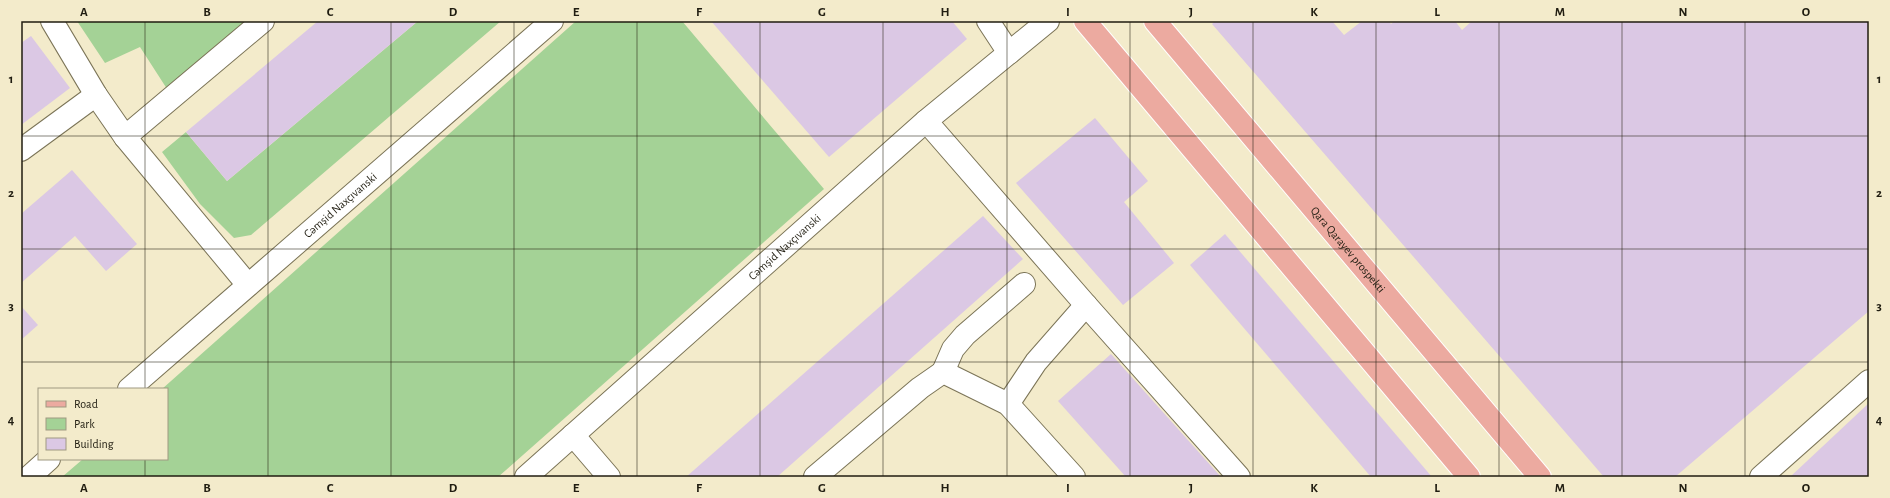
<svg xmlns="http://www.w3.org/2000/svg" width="1890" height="498" font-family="'Alegreya Sans',sans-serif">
  <rect width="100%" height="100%" fill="#f3ebcb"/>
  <g fill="#a4d296">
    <polygon points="77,21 257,21 169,92 140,47 105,63"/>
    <polygon points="418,21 501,21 251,235 234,238 200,204 162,152 186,132 227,181"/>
    <polygon points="576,21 682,21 824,189 498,477 62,477 83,459 167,459 167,389 162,389"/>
  </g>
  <g fill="#dbc8e4">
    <polygon points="318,21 418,21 227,181 186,132"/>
    <polygon points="711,21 952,21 967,39 829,157"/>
    <polygon points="1215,21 1332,21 1344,35 1362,21 1389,21 1391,24 1394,21 1455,21 1462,30 1472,21 1869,21 1869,311 1675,477 1604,477 1212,24"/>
    <polygon points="31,36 70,88 21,125 21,43"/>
    <polygon points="1095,118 1148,181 1124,202 1174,263 1123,305 1016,183"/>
    <polygon points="72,170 137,244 106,271 75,236 21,283 21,214"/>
    <polygon points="983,216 1023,259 777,477 686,477"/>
    <polygon points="1225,234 1432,477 1371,477 1190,265"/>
    <polygon points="21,306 38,325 21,340"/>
    <polygon points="1111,354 1221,477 1126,477 1058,401"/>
    <polygon points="1869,403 1869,477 1790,477"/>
  </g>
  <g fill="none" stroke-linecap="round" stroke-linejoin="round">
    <defs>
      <g id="minor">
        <polyline points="52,21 96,95 125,137 248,285"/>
        <polyline points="988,21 1009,53"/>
        <polyline points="926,121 1086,305 1239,477"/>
        <polyline points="125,137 263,21"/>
        <polyline points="21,150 96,95"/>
        <polyline points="943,372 953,349 965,335 1024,284"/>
        <path id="s1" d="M129 389 552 21"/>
        <polyline points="1008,404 1036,362 1086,305"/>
        <polyline points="573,435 609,477"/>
        <polyline points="29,477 49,459"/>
        <path id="s2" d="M526 477 926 121 1048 21"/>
        <polyline points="815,477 920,388 943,372 1008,404 1074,477"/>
        <polyline points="1761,477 1869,381"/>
      </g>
      <g id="major">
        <polyline points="1085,21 1469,477"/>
        <path id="s3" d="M1155 21 1540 477"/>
      </g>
    </defs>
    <use href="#minor" stroke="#7b7457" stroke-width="24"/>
    <use href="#major" stroke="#fff" stroke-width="24"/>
    <use href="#minor" stroke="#fff" stroke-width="22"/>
    <use href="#major" stroke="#ecaaa0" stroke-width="22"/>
  </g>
  <path fill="none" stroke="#201d11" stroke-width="1" stroke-opacity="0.55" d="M145 21V389M268 21V477M391 21V477M514 21V477M637 21V477M760 21V477M883 21V477M1007 21V477M1130 21V477M1253 21V477M1376 21V477M1499 21V477M1622 21V477M1745 21V477M21 136H1869M21 249H1869M21 362H1869M145 459V477"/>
  <g text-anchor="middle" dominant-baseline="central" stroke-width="3" stroke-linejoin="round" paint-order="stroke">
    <g font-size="12" fill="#201d11" stroke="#f3ebcb">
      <text stroke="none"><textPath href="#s1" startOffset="280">Cəmşid Naxçıvanski</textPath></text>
      <text stroke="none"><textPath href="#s2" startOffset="346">Cəmşid Naxçıvanski</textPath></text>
      <text stroke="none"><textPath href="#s3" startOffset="299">Qara Qarayev prospekti</textPath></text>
    </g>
  </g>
  <rect width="1890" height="498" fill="none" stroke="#f3ebcb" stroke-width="44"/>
  <rect x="38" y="388" width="130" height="72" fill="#f3ebcb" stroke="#9f9981"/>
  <rect x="46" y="401" width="20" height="6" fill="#ecaaa0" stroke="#9f9981"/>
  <text x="74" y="408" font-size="12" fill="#201d11">Road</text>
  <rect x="46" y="418" width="20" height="12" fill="#a4d296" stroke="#9f9981"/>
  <text x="74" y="428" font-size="12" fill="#201d11">Park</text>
  <rect x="46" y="438" width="20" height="12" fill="#dbc8e4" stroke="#9f9981"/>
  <text x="74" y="448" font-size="12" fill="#201d11">Building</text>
  <rect x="22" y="22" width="1846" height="454" fill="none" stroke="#201d11" stroke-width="1.5"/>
  <g font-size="13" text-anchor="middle" font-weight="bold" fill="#201d11">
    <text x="84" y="16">A</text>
    <text x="207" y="16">B</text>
    <text x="330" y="16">C</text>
    <text x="453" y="16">D</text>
    <text x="576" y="16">E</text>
    <text x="699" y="16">F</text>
    <text x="822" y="16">G</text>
    <text x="945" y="16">H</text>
    <text x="1068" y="16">I</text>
    <text x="1191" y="16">J</text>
    <text x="1314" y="16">K</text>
    <text x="1437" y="16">L</text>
    <text x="1560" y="16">M</text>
    <text x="1683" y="16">N</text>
    <text x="1806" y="16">O</text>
    <text x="11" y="83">1</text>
    <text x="1879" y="83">1</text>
    <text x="11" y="197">2</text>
    <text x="1879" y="197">2</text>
    <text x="11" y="310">3</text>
    <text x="1879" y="310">3</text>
    <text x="11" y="424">4</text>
    <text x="1879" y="424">4</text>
    <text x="84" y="492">A</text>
    <text x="207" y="492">B</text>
    <text x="330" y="492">C</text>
    <text x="453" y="492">D</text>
    <text x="576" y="492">E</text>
    <text x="699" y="492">F</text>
    <text x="822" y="492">G</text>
    <text x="945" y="492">H</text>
    <text x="1068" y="492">I</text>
    <text x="1191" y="492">J</text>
    <text x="1314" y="492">K</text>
    <text x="1437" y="492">L</text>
    <text x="1560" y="492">M</text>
    <text x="1683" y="492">N</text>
    <text x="1806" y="492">O</text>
  </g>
</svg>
